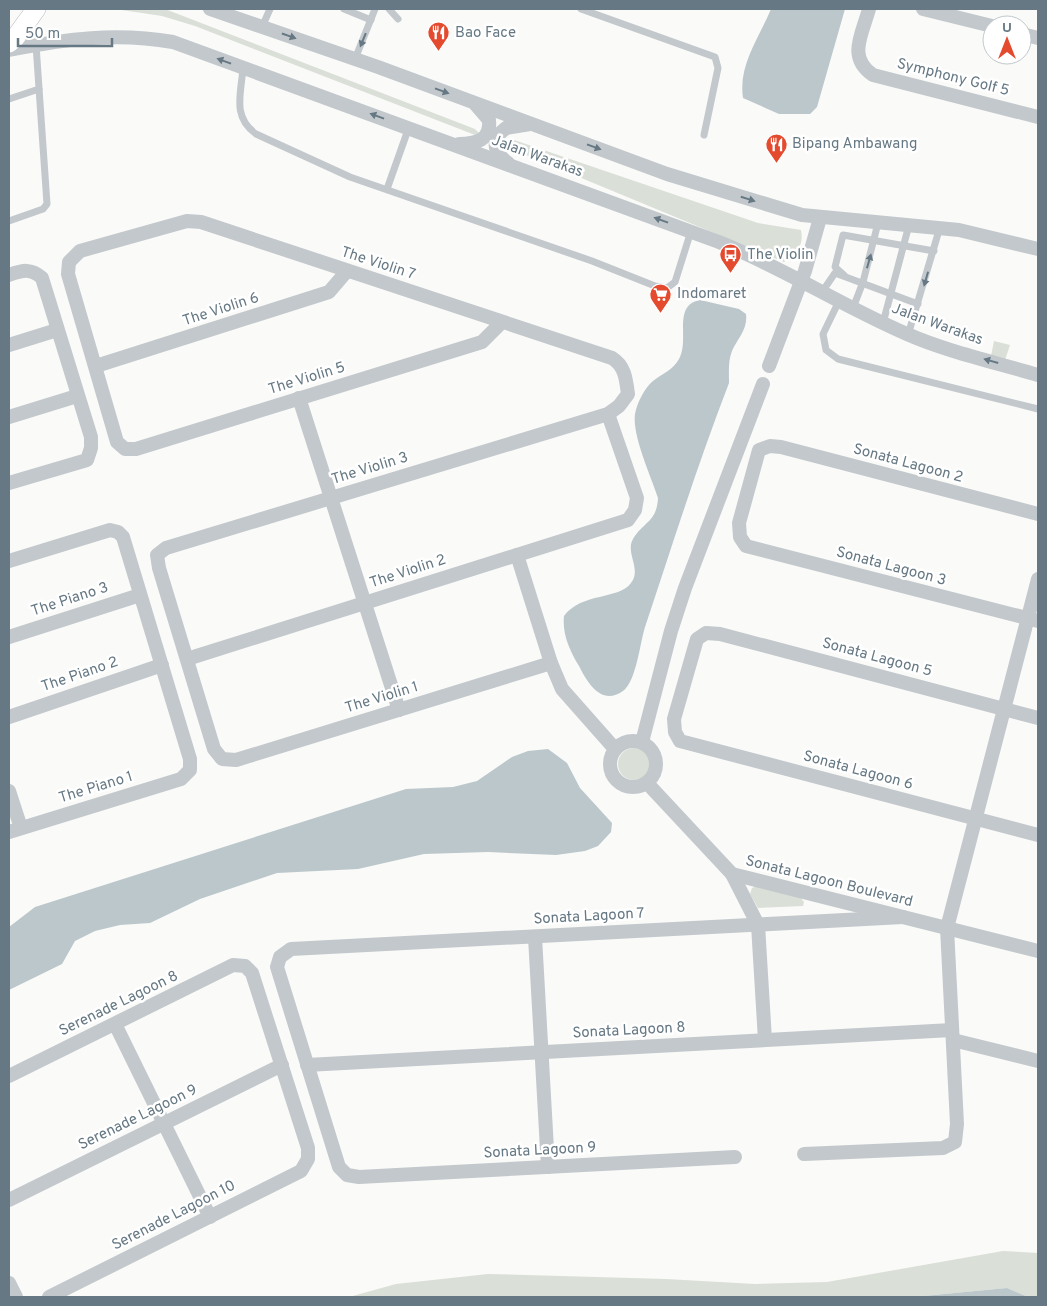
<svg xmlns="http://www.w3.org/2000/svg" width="1047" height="1306" font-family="Overpass,sans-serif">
  <rect width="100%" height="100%" fill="#fafaf8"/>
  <g fill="#dadfd7">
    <polygon points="115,9 165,9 475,129 479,133 475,135 195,26 162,16"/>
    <path d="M514 140 758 223 801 230C804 245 797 255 784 262L509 148 508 143Z"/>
    <polygon points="994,341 1010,345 1005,360 991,356"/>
    <circle cx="634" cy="764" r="16"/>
    <polygon points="757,886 800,897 804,902 803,906 758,908 750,894 752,888"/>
    <polygon points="1003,1251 1038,1253 1038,1297 1028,1297 1007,1288 913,1297 349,1297 396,1284 488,1274 666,1279 755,1284 827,1282"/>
  </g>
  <g fill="#bbc7cb">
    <path d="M771 9H845L817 107 810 114H779L743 98C738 65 759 38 771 9Z"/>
    <path d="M700 300 739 309 746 314C748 329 738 338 732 351 728 361 729 372 729 383 698 463 672 546 645 627 640 643 636 682 623 691 602 706 588 684 579 666 570 651 562 634 564 616 582 592 619 600 631 583 642 569 625 553 633 539 643 522 657 522 658 498 651 476 632 436 635 414 637 403 645 387 653 381 663 373 673 370 679 359 690 340 672 305 700 300Z"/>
    <polygon points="548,749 567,763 580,788 612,823 611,832 598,846 585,851 556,855 488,852 424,854 358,869 277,873 200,899 150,923 120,925 95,931 75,941 62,964 9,990 9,927 35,907 406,789 453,787 477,781 512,757 528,751"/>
    <polygon points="1007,1288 1028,1297 913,1297"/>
  </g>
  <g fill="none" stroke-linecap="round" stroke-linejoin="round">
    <defs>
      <polyline id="secondary" points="9,43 15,38 36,9"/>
    </defs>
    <use href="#secondary" stroke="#b3babf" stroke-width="20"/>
    <g stroke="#c3c8cc" stroke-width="7">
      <polyline points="344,9 371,20"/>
      <polyline points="389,9 398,19"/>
      <polyline points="581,9 715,57 718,68 704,135"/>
      <polyline points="262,27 270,9"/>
      <polyline points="355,59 375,9"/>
      <path d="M243 68C241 94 232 117 256 134L350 177 592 261 655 286 667 288 675 282 691 231"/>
      <polyline points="9,99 39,89"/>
      <polyline points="387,189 409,127"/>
      <polyline points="9,221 43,209 47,204 36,45"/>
      <polyline points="844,275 835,267 843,235 934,251"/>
      <polyline points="822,292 835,273 918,304"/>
      <polyline points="839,301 823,334 826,350 838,359 1038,409"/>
      <polyline points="853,308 863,282 878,223"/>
      <polyline points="883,323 909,225"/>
      <polyline points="908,335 940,227"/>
    </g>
    <g stroke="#c3c8cc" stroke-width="14">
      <polyline points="210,9 378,67 667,174 802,215 959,230 1038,249"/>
      <path d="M869 9C862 35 847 57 873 75L1038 117"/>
      <polyline points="923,9 992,26"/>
      <polyline points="1022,34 1038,38"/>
      <path d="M9 50C66 39 116 32 173 42L719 242C784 268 842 306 907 334 948 352 995 362 1038 375"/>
      <path d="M459 144C476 144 491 140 489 120L476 105"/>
      <path d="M508 163C497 155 492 146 499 134L506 128 530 124"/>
      <path d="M9 275C23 270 31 268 42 278L91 437V448L87 460 9 483"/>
      <path d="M502 322 482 342 136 449H125L117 442 68 274 69 262 80 251 187 221 201 222 612 358C625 366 626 379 628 394L619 406 608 414 166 548 157 555 159 568 214 749 222 759 236 760 551 663"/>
      <polyline points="9,345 57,330"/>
      <polyline points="96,366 329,292 347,271"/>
      <polyline points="769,366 805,271 820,218"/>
      <polyline points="299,398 399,710"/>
      <polyline points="9,417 77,396"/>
      <polyline points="1038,514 781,447 770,446 759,450 739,523 740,537 746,546 1038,621"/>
      <polyline points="517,555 551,663 562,689 615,749"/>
      <polyline points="9,561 110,530 118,532 123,537 190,759 190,770 181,779 9,832"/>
      <polyline points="9,637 140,595"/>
      <polyline points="187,659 628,520 635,510 637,498 608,414"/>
      <polyline points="9,717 162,665"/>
      <polyline points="1038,718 720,634 706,633 697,639 674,719 675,732 680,741 1038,835"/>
      <circle cx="633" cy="764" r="23"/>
      <polyline points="642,742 671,631 685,588 763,384"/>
      <polyline points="647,783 732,874 1038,951"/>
      <polyline points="9,791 21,828"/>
      <polyline points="732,874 758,925 765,1040"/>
      <polyline points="535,937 548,1167"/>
      <polyline points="115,1024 210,1217"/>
      <polyline points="953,1040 1038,1061"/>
      <polyline points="307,1065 952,1030"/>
      <polyline points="9,1076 233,965 245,966 252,973 308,1148 308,1159 301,1171 49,1297"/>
      <polyline points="804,1154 943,1148 955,1142 957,1124 947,928 1038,579"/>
      <polyline points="735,1157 359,1177 347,1175 339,1167 277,967 280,957 291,949 903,917"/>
      <polyline points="9,1200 282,1065"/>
      <polyline points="9,1283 16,1297"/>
    </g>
    <use href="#secondary" stroke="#fff" stroke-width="19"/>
  </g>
  <defs><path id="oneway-solid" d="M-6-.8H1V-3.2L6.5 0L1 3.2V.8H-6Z" transform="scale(1.25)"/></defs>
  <g fill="#657883">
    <use href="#oneway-solid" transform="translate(289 36) rotate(19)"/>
    <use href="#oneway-solid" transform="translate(363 40) rotate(112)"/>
    <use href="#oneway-solid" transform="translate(224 61) rotate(-160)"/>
    <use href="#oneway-solid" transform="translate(442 91) rotate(20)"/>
    <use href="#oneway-solid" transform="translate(377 116) rotate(-160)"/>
    <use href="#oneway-solid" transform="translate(594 147) rotate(20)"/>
    <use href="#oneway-solid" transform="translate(748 199) rotate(17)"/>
    <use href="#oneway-solid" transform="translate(661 220) rotate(-160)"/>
    <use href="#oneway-solid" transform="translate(869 261) rotate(-74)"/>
    <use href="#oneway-solid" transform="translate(926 279) rotate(106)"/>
    <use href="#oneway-solid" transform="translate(991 361) rotate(-164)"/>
  </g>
  <defs>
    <symbol id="restaurant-pin" viewBox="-11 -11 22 30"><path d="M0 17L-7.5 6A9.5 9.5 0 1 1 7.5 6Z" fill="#e44a2e" stroke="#fff"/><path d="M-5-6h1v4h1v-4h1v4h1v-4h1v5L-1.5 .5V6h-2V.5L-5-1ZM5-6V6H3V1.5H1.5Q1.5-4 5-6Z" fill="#fff"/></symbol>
    <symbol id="bus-pin" viewBox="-11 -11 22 30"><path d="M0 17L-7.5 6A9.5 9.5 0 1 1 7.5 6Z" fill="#e44a2e" stroke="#fff"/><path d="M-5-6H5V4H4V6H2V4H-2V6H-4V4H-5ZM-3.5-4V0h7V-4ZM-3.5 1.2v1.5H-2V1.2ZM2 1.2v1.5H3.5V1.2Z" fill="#fff"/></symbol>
    <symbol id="supermarket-pin" viewBox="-11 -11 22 30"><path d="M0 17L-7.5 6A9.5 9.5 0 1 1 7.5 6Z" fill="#e44a2e" stroke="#fff"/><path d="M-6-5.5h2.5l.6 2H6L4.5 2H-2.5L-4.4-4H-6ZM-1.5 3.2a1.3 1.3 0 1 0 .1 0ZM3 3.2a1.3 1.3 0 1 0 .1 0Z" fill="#fff"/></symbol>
  </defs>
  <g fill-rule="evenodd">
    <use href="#restaurant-pin" x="426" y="20" width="25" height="34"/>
    <use href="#restaurant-pin" x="764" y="132" width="25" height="34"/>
    <use href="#bus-pin" x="718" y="242" width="25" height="34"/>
    <use href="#supermarket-pin" x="648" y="282" width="25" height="34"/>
  </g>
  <g text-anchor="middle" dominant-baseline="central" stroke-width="5" stroke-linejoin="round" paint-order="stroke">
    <g font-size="15" fill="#657883" stroke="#fff" text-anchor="start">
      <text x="455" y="33">Bao Face</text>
      <text x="792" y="144">Bipang Ambawang</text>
      <text x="747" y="255">The Violin</text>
      <text x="677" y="294">Indomaret</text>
    </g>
    <g font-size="15" fill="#657883" stroke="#fff">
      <text transform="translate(953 78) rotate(14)">Symphony Golf 5</text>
      <text transform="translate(537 157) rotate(20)">Jalan Warakas</text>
      <text transform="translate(378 264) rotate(18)">The Violin 7</text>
      <text transform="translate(221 310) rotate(-18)">The Violin 6</text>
      <text transform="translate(937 325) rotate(20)">Jalan Warakas</text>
      <text transform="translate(307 379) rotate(-17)">The Violin 5</text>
      <text transform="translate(908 464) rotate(15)">Sonata Lagoon 2</text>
      <text transform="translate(370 469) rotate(-17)">The Violin 3</text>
      <text transform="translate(891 567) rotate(15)">Sonata Lagoon 3</text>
      <text transform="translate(408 572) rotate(-18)">The Violin 2</text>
      <text transform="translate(70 600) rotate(-18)">The Piano 3</text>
      <text transform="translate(877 658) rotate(15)">Sonata Lagoon 5</text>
      <text transform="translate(80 675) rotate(-19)">The Piano 2</text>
      <text transform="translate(382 698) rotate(-17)">The Violin 1</text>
      <text transform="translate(858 771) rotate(15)">Sonata Lagoon 6</text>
      <text transform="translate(96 788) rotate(-17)">The Piano 1</text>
      <text transform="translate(829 882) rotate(14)">Sonata Lagoon Boulevard</text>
      <text transform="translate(589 917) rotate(-3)">Sonata Lagoon 7</text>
      <text transform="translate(119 1004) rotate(-26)">Serenade Lagoon 8</text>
      <text transform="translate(629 1031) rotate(-3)">Sonata Lagoon 8</text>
      <text transform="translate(138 1118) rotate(-26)">Serenade Lagoon 9</text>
      <text transform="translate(540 1151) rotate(-3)">Sonata Lagoon 9</text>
      <text transform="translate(174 1216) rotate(-27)">Serenade Lagoon 10</text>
    </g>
  </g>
  <rect width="1047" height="1306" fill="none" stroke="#657883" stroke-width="20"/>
  <g transform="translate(1007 40)"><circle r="24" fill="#ffffff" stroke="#c1c9cd"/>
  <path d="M0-4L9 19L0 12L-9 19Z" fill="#e44a2e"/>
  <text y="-8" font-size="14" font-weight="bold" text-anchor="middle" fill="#657883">U</text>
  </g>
  <path d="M18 38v8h94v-8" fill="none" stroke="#657883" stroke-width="2.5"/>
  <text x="25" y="38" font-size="15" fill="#657883" stroke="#ffffff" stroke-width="4" paint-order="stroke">50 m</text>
</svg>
